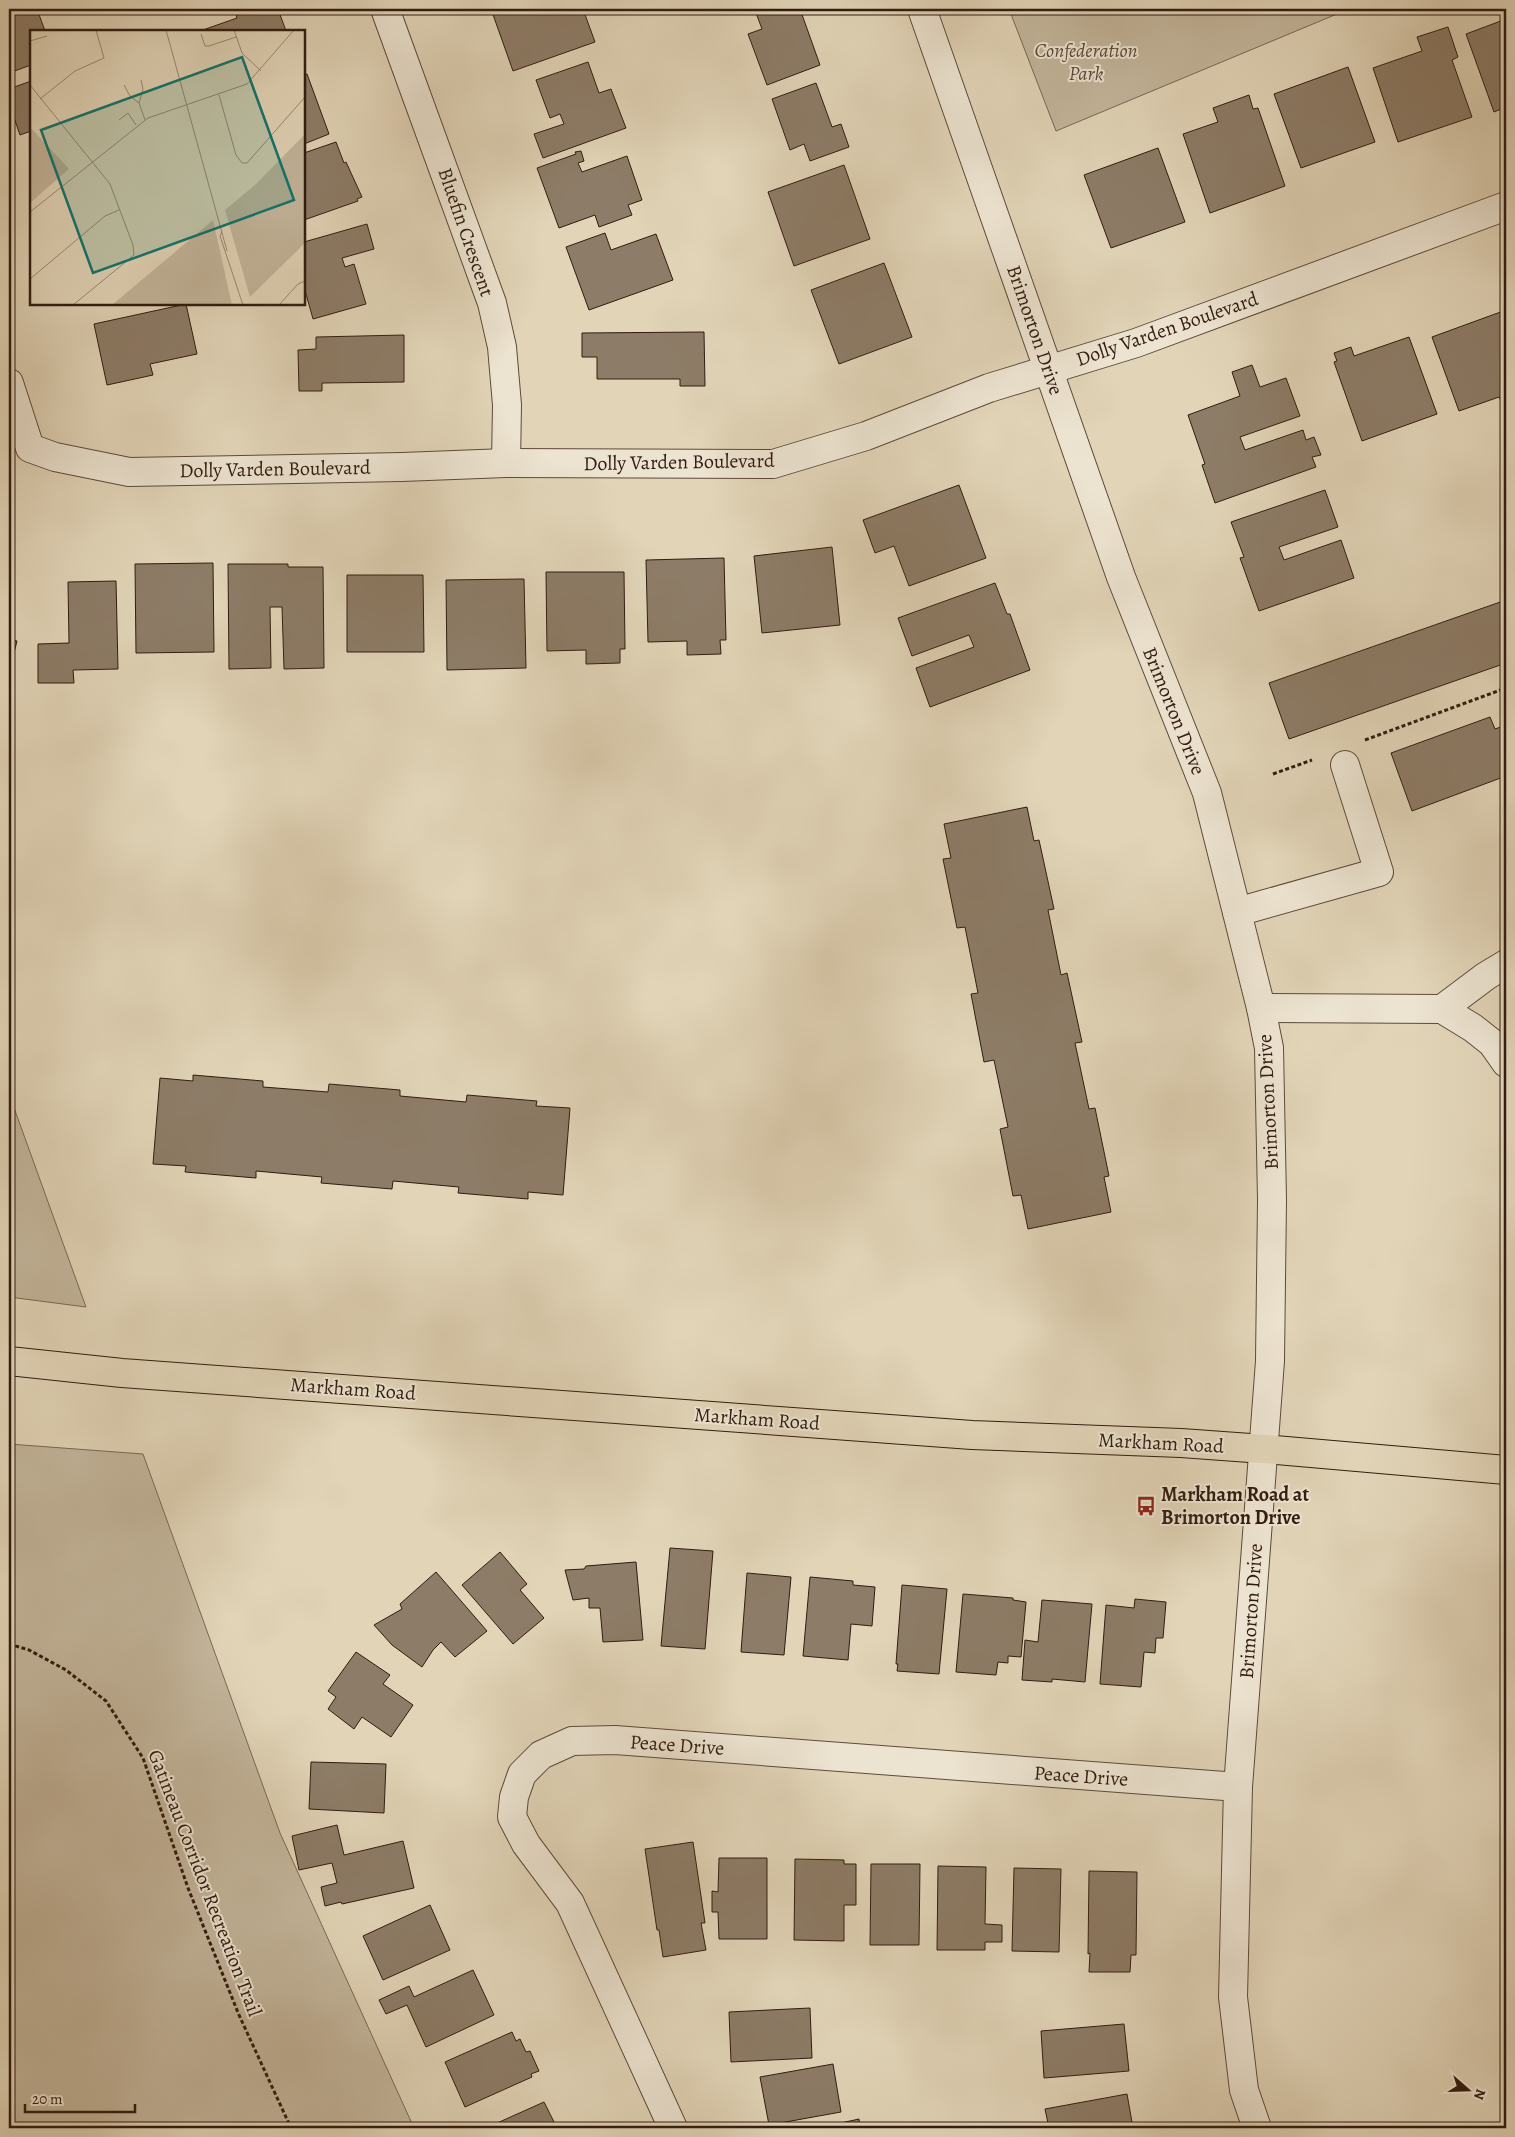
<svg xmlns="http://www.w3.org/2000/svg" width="1515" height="2137" font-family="Alegreya,serif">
  <rect width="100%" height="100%" fill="#e1d4b7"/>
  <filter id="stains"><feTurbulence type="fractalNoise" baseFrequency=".004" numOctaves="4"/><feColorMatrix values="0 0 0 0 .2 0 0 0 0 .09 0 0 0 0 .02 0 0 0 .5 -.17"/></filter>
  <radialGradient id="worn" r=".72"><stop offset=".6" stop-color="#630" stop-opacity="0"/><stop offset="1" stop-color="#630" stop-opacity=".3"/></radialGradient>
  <g fill="#c3b59b" stroke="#7a6856">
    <polygon points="1009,9 1349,9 1056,131"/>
    <polygon points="9,1094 86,1307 9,1297"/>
    <polygon points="9,1444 143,1454 280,1833 414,2128 9,2128"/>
  </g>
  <g fill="#8d7c67" stroke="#321c10">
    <polygon points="9,9 17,9 19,12 28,9 37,9 45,31 31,31 31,65 9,73"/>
    <polygon points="234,9 278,9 286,31 200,31 237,18"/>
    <polygon points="491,9 535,9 536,11 543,9 583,9 595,42 513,71"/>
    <polygon points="768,9 800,9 820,65 767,85 748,34 762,29 756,13"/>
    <polygon points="1506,19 1506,107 1494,112 1466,34"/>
    <polygon points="1448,27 1458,57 1452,60 1472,117 1398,142 1373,68 1422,51 1417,37"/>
    <polygon points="588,62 599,93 611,89 626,128 543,158 534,134 564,124 560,114 550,118 536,80"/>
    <polygon points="1348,67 1375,142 1301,168 1274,94"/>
    <polygon points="307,74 329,134 304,144 304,75"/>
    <polygon points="31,81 31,131 20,135 9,103 9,89"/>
    <polygon points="816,83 832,127 841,124 849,147 810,161 804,144 790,150 772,99"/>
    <polygon points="1249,95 1253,109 1258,108 1285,186 1210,213 1183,134 1218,122 1213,108"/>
    <polygon points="336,142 344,163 346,162 362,197 357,199 358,201 304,220 304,153"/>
    <polygon points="1158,148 1185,222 1111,248 1084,175"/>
    <polygon points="581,151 584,161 578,163 582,172 627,156 642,200 628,205 632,215 599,227 595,215 559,228 537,168 576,154 575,152"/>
    <polygon points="844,165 870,239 794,266 768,192"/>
    <polygon points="367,224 374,249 342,258 345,267 354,264 366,304 313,319 304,287 304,242"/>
    <polygon points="605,233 611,250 656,234 673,280 589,310 566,247"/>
    <polygon points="884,263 912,337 839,364 811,290"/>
    <polygon points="186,304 197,354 150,364 153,375 107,385 94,324"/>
    <polygon points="1506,310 1506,411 1499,397 1459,411 1432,337"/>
    <polygon points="704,332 705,386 680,386 680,379 597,379 597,357 582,357 582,333"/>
    <polygon points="404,335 404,382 322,383 322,391 299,391 298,350 316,349 316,337"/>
    <polygon points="1409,337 1437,414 1362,441 1334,362 1337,361 1334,353 1351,347 1354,356"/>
    <polygon points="1252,365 1260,387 1286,378 1300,416 1240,437 1245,450 1303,430 1306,440 1314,437 1321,455 1312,457 1316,467 1215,503 1202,465 1205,464 1188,415 1240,396 1232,372"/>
    <polygon points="959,485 986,558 909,586 894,546 875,553 863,520"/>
    <polygon points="1325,490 1338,527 1279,547 1284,560 1341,540 1354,578 1259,611 1240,558 1244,557 1231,522"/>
    <polygon points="832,547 840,625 762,633 754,556"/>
    <polygon points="724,558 726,640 720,640 721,654 687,655 687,641 648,642 646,560"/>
    <polygon points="213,563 214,652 136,653 135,564"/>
    <polygon points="228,564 288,564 288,567 323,567 324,668 284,669 282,607 270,607 271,668 229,669"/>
    <polygon points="546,572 624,572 625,649 620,649 620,663 586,664 586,650 547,651"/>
    <polygon points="347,575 423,575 424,652 347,652"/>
    <polygon points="524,579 526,668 447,670 446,580"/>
    <polygon points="116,581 118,669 73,670 74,683 38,683 38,644 69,643 68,582"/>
    <polygon points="995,583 1007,614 1010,614 1030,670 930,707 916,668 974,647 969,635 912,656 898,618"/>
    <polygon points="1506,600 1506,663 1289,739 1269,683"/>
    <polygon points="9,639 17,641 9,673"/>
    <polygon points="1490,717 1495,729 1506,725 1506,776 1412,811 1391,753"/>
    <polygon points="1027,807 1034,841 1039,840 1054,909 1048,910 1061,975 1067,973 1082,1042 1075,1043 1089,1109 1095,1108 1109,1176 1104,1177 1111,1212 1028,1229 1021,1195 1013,1196 1000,1129 1008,1127 994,1060 984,1062 971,994 978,993 965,927 957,928 943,859 951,858 944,824"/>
    <polygon points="193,1075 263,1081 263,1087 328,1092 329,1084 400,1090 400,1096 466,1102 467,1095 537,1101 536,1106 570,1108 563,1195 528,1192 528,1199 458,1193 459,1187 393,1181 392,1189 321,1183 322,1177 256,1171 256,1178 185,1172 186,1166 153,1164 160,1078 193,1081"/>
    <polygon points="670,1548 713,1551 705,1649 661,1646"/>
    <polygon points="500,1552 527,1584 520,1590 544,1618 513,1644 462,1585"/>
    <polygon points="636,1562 643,1640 603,1642 600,1608 589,1608 589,1598 573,1600 565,1570 584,1569 586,1566"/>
    <polygon points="436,1572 487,1631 455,1657 441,1642 433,1650 422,1667 392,1645 374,1625 402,1609 400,1604"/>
    <polygon points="747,1573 791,1577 784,1655 741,1652"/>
    <polygon points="810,1577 853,1581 853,1585 875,1587 872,1626 851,1624 848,1660 803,1656"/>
    <polygon points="902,1585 947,1589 939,1674 897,1671 898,1664 896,1664"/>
    <polygon points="963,1594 1013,1598 1013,1600 1026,1602 1021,1657 1008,1656 1008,1663 998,1662 996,1675 956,1672"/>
    <polygon points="1135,1599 1166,1602 1163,1638 1156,1638 1155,1653 1144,1652 1141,1687 1100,1684 1106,1605 1134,1608"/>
    <polygon points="1042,1600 1092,1604 1085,1682 1052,1679 1052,1682 1022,1680 1025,1640 1038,1642"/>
    <polygon points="356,1652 390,1675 383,1684 413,1705 391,1737 362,1717 354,1729 328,1709 336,1697 328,1691"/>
    <polygon points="311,1762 386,1764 384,1813 309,1809"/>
    <polygon points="337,1825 344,1855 403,1841 414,1888 342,1904 341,1902 325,1906 321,1887 337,1883 332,1863 299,1870 292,1836"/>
    <polygon points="693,1842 705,1923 701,1923 706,1950 663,1957 659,1930 657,1930 645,1849"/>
    <polygon points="719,1858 767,1858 767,1939 719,1939 718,1912 712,1912 712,1891 718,1892"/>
    <polygon points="795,1859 844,1860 844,1864 856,1864 856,1905 844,1905 844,1941 794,1940"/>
    <polygon points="871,1864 920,1864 919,1945 870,1945"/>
    <polygon points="938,1866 986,1867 985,1924 1002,1925 1002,1942 985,1942 985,1950 937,1950"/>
    <polygon points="1014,1868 1061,1869 1059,1952 1012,1951"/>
    <polygon points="1089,1871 1137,1872 1136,1955 1131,1955 1130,1972 1089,1972 1090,1953 1088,1954"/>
    <polygon points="430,1905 450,1950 383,1980 363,1936"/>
    <polygon points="1506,1959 1506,2067 1502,2067"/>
    <polygon points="473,1970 494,2015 426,2047 407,2005 386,2014 379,2000 409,1986 414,1997"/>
    <polygon points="810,2008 812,2058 731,2062 729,2012"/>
    <polygon points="1124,2024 1129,2071 1044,2078 1041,2031"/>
    <polygon points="512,2032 516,2041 520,2039 526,2052 530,2051 539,2071 531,2074 532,2077 465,2107 445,2062"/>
    <polygon points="833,2064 841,2112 769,2125 760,2077"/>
    <polygon points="1127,2094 1133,2128 1049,2128 1045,2109"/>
    <polygon points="544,2102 557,2128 486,2128"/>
    <polygon points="859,2119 860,2128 818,2128"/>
  </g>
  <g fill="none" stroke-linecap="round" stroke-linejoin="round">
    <defs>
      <g id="minor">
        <polyline points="385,9 492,303 502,347 507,405 506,463"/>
        <polyline points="922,9 1121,577 1207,793 1261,1008 1269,1048 1272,1200 1270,1361 1238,1787 1233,1997 1244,2090 1257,2128"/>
        <polyline points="9,383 30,448 55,457 129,472 402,467 506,463 773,464 866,436 989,388 1136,343 1506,206"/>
        <polyline points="1237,912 1379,872 1345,765"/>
        <polyline points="1261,1008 1442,1009 1473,1028 1492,1043 1506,1063"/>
        <polyline points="1442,1009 1486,976 1506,964"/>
        <polyline points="673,2128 570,1903 526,1844 512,1817 514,1797 522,1774 541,1755 572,1741 615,1740 1238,1787"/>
      </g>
      <polyline id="major" points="9,1361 122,1373 972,1435 1181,1443 1264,1449 1506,1470"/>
    </defs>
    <use href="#minor" stroke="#5e4a3a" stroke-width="30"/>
    <use href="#major" stroke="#321c10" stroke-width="30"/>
    <g stroke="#321c10" stroke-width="3" stroke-dasharray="4 2.5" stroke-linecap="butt">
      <polyline points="1365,740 1506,688"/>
      <polyline points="1273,774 1312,760"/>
      <polyline points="9,1644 29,1650 66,1670 106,1701 143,1758 188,1888 239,2015 291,2128"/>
    </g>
    <use href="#minor" stroke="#ece3d0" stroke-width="28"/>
    <use href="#major" stroke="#e1d4b7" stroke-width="28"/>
  </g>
  <defs>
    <symbol id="bus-bare" viewBox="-9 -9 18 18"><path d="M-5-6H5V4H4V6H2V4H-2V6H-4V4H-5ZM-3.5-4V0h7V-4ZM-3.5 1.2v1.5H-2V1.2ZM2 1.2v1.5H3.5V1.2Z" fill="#8f2418" stroke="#ece3d0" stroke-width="2.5" paint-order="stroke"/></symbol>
  </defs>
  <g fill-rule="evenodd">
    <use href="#bus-bare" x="1132" y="1492" width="28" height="28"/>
  </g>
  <g text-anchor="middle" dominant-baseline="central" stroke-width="4" stroke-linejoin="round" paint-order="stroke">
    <g font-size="20" font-style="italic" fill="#5e4a3a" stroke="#ece3d0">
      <text x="1086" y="50">Confederation<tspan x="1086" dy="23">Park</tspan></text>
    </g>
    <g font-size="20" fill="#321c10" stroke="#ece3d0">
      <text transform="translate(466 232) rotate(71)">Bluefin Crescent</text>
      <text transform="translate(1167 329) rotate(-19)">Dolly Varden Boulevard</text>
      <text transform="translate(1035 330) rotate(71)">Brimorton Drive</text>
      <text transform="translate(679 462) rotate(-1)">Dolly Varden Boulevard</text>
      <text transform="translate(275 469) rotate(-1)">Dolly Varden Boulevard</text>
      <text transform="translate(1174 711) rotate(68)">Brimorton Drive</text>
      <text transform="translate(1268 1102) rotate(-93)">Brimorton Drive</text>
      <text transform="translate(353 1389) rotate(4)">Markham Road</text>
      <text transform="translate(757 1419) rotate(4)">Markham Road</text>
      <text transform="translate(1161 1443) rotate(3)">Markham Road</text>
      <text transform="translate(1251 1611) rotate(-86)">Brimorton Drive</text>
      <text transform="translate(677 1745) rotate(4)">Peace Drive</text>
      <text transform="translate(1081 1776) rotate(4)">Peace Drive</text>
      <text transform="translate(205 1883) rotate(69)">Gatineau Corridor Recreation Trail</text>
    </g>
    <g font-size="20" font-weight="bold" fill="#321c10" stroke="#ece3d0" text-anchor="start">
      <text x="1161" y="1494">Markham Road at<tspan x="1161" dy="23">Brimorton Drive</tspan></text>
    </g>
  </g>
  <g transform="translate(30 30)">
    <rect width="275" height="275" fill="#e1d4b7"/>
    <path d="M0 97 39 139 0 173ZM275 104V213L220 267 195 180 226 154ZM183 190 202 275H82L132 233Z" fill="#c3b59b"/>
    <path fill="none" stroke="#9b8a74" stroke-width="1" d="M136 0 197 221M204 0 212 23 231 41M171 4 175 16H179L206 7M0 11 17 6M111 50 113 59 109 73 115 90M0 55 80 154 103 215 104 225 43 275M94 55 100 66 109 73M189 65 206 125 212 133H217L275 67M10 69 45 41 74 28 66 0M89 90 98 83 106 95M0 182 118 88 217 54 264 0M192 201 190 206 213 275M0 249 75 186 89 180M249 275 268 254 275 251"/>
    <path fill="#0f766e" fill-opacity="0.15" stroke="#0f766e" stroke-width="2.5" d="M212 27 264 170 63 243 11 100Z"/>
    <rect width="275" height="275" fill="none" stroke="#321c10" stroke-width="2.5"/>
  </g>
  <rect width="1515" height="2137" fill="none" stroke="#e1d4b7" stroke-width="30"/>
  <rect x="10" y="10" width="1495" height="2117" fill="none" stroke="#321c10" stroke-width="2.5"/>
  <rect x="15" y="15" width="1485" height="2107" fill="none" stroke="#321c10"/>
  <g transform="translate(1468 2090) rotate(110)" stroke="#ece3d0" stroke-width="4" paint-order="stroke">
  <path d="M0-4L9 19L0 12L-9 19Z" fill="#321c10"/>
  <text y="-8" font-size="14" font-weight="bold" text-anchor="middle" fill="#321c10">N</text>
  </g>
  <path d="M25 2104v8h110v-8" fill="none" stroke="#321c10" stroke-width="2.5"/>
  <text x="32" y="2104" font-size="15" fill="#321c10" stroke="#ece3d0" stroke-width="4" paint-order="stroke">20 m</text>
  <rect width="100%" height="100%" filter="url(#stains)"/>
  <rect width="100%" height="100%" fill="url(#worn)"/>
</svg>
